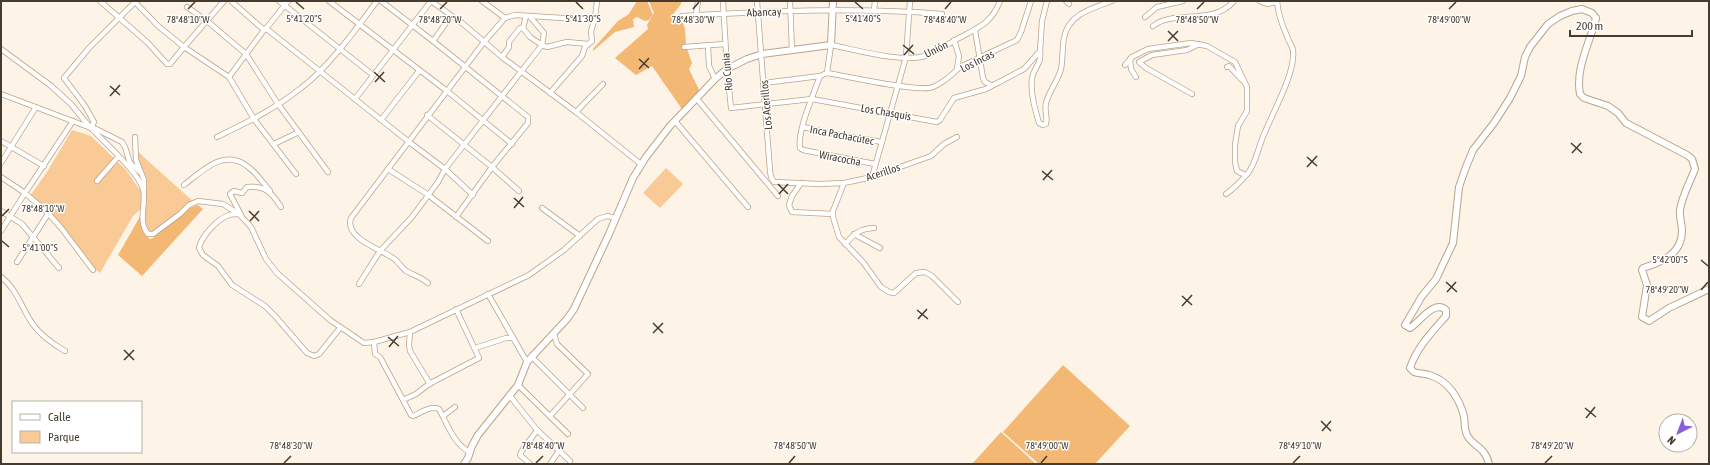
<svg xmlns="http://www.w3.org/2000/svg" width="1710" height="465" font-family="'Asap Condensed',sans-serif">
  <rect width="100%" height="100%" fill="#fef3e7"/>
  <g fill="#f9ca96">
    <path d="M72 130 91 136 126 170 142 193V208L133 216 100 273C89 265 83 251 74 241 61 224 46 210 30 196L47 172Z"/>
    <polygon points="137,151 195,203 151,235 147,229 144,217 146,179 138,161"/>
    <polygon points="666,168 683,184 660,208 643,193"/>
  </g>
  <g fill="#f2b874">
    <polygon points="637,1 647,1 653,15 649,20 645,21 637,17 633,19 634,27 615,32 593,51 593,49 618,21 629,14"/>
    <polygon points="649,1 681,1 681,4 671,17 673,19 677,15 681,17 685,29 686,44 683,47 687,49 692,63 689,69 701,94 684,112 652,66 636,75 615,58 648,29 647,25 654,13"/>
    <polygon points="198,205 203,209 142,276 118,255 141,215 144,234 150,239 153,238 190,208"/>
    <polygon points="1063,365 1130,426 1095,464 1039,464 1003,432"/>
    <polygon points="1001,432 1036,464 972,464"/>
  </g>
  <g fill="none" stroke-linecap="round" stroke-linejoin="round">
    <defs>
      <g id="minor">
        <polyline points="100,1 147,42 167,64 170,64 184,47 229,77 264,30 268,30 409,142 445,169 473,195"/>
        <polyline points="231,1 264,30 269,25 288,1"/>
        <polyline points="279,1 373,75"/>
        <polyline points="329,1 447,91 512,144"/>
        <polyline points="381,1 433,41 528,117 528,123 492,167 456,217"/>
        <polyline points="431,1 462,23 502,57 576,112 642,165"/>
        <polyline points="482,1 505,18"/>
        <polyline points="723,1 727,69 731,108 812,99 937,122 940,120 954,98 986,89 1024,69 1040,51 1042,21 1047,1"/>
        <polyline points="757,1 770,171 771,177 774,182 819,184 844,183 872,177 931,156 944,144 957,137"/>
        <polyline points="790,1 792,50"/>
        <polyline points="1066,1 1069,4"/>
        <polyline points="1260,1 1267,4 1277,2"/>
        <polyline points="135,2 158,26 184,47 224,1"/>
        <polyline points="187,7 207,21 246,54 278,104 328,172"/>
        <polyline points="874,10 875,1"/>
        <polyline points="696,15 698,1"/>
        <polyline points="532,16 531,18 544,33 542,45 547,47 567,42 588,44"/>
        <path d="M682 16C768 11 855 7 942 14"/>
        <polyline points="1145,17 1157,7 1183,1"/>
        <path d="M1153 26C1174 9 1213 26 1234 1"/>
        <polyline points="975,30 983,78 985,82 991,85"/>
        <polyline points="954,40 959,56 957,69"/>
        <polyline points="433,41 451,16"/>
        <polyline points="708,45 709,66 715,79"/>
        <polyline points="684,47 725,44"/>
        <polyline points="1,49 50,85 71,104 88,125 122,142 125,147 130,163 140,172"/>
        <path d="M1040 51C1042 64 1034 67 1032 78 1030 92 1035 109 1039 123L1043 125 1046 124C1048 117 1044 110 1046 103 1049 91 1058 81 1061 69 1063 59 1062 48 1064 38 1068 14 1093 8 1112 1"/>
        <polyline points="502,57 509,47 509,42 520,28 523,28"/>
        <polyline points="1130,59 1131,69 1136,77"/>
        <polyline points="1125,65 1132,57 1148,49 1191,43 1207,46 1235,62 1247,87 1247,111 1238,126 1235,145 1235,162 1237,171 1245,175"/>
        <polyline points="1227,67 1229,66 1243,81"/>
        <path d="M827 73C846 76 919 93 933 87 943 83 952 75 960 67L1017 40 1021 32 1031 1"/>
        <polyline points="229,77 254,119 296,174"/>
        <polyline points="764,83 820,76"/>
        <polyline points="550,93 582,56 585,47 592,41 591,31 595,18 597,1"/>
        <polyline points="1,94 91,128 94,122 85,106 64,78 89,48 136,1"/>
        <polyline points="1192,94 1146,68 1139,62 1152,55 1187,50 1199,44"/>
        <polyline points="355,99 431,1"/>
        <polyline points="697,99 778,196"/>
        <polyline points="576,112 603,84"/>
        <polyline points="427,115 492,167 519,191"/>
        <polyline points="381,120 419,71"/>
        <polyline points="675,121 748,207"/>
        <polyline points="803,127 829,133 882,142"/>
        <path d="M91 128C104 142 139 173 143 189 147 202 137 221 148 234H153L180 214 189 205 198 201 223 204 239 214 251 227 266 259 277 273 330 320 364 343 374 342 410 332 529 275 564 250 598 219 607 216 616 218"/>
        <polyline points="135,137 136,160 144,180 144,189"/>
        <path d="M217 137C246 123 275 109 301 88 329 67 356 29 377 1"/>
        <polyline points="1,141 44,166"/>
        <polyline points="274,144 299,132"/>
        <polyline points="1,163 36,107"/>
        <path d="M875 164 803 150 800 148C797 131 814 93 820 76L827 73 831 45C857 50 901 63 925 56 938 52 949 43 961 37 980 27 992 22 1000 1"/>
        <polyline points="388,169 427,194 488,241"/>
        <polyline points="1,177 25,193 73,121"/>
        <polyline points="872,177 906,57 910,1"/>
        <polyline points="97,181 118,157"/>
        <polyline points="801,183 792,196 789,205 792,212 833,214"/>
        <polyline points="844,183 833,211 833,217 839,237 863,262 881,287 889,292 894,293 916,273 925,272 932,276 958,302"/>
        <path d="M184 185C202 171 224 148 247 166 256 172 263 183 270 191"/>
        <path d="M1226 194C1235 188 1241 181 1248 173 1255 164 1257 153 1261 142 1269 118 1296 75 1293 50 1292 45 1288 41 1287 36 1282 25 1278 13 1277 1"/>
        <polyline points="542,208 580,236"/>
        <polyline points="1,211 22,224 59,268"/>
        <path d="M239 214C236 214 232 214 229 215 217 219 201 237 199 248L203 255 218 266 232 285 265 306 275 316 307 353 314 356 319 354 340 328"/>
        <path d="M241 215 230 194 234 191 242 193 247 187C265 185 272 193 281 207"/>
        <polyline points="1,231 25,193 48,213 62,229 93,270"/>
        <polyline points="854,234 880,248"/>
        <path d="M845 244C855 233 859 229 874 228"/>
        <polyline points="17,262 48,214"/>
        <path d="M1 277C17 289 21 307 32 323 40 335 53 344 65 351"/>
        <path d="M428 283C421 277 413 275 406 271 401 267 398 261 393 258 380 249 344 238 351 218L484 42 505 18 515 15 594 20"/>
        <polyline points="359,284 380,251 412,217 438,182 445,169 542,45 530,37 523,28 526,16"/>
        <polyline points="488,294 527,362"/>
        <polyline points="410,332 409,345 410,351 430,384"/>
        <path d="M374 342 375 354 380 357 411 415 413 416C421 413 430 405 439 409 447 423 454 445 470 452"/>
        <polyline points="475,348 506,338 513,338"/>
        <polyline points="531,356 583,408"/>
        <polyline points="518,385 568,434"/>
        <polyline points="510,396 537,430 570,461"/>
        <polyline points="403,400 416,394 429,384 479,358 456,309"/>
        <polyline points="443,416 455,407"/>
        <polyline points="550,416 588,374 557,344 554,334"/>
        <path d="M530 464 520 455C524 445 532 439 537 430"/>
        <polyline points="550,464 559,451"/>
      </g>
      <g id="tertiary">
        <polyline points="464,464 468,458 472,446 478,435 518,385 527,362 567,319 574,309 609,234 633,178 646,157 670,126 715,79 727,69 747,59 762,54 831,45 833,1"/>
        <path d="M1489 464C1485 446 1473 447 1467 435 1464 429 1465 422 1464 416 1459 398 1448 380 1429 375 1424 373 1419 374 1414 372L1410 368C1417 347 1432 332 1446 316V310C1434 299 1419 323 1410 328L1405 325 1422 296 1436 279 1453 243 1459 187 1466 167 1473 150 1494 123 1510 98 1521 76 1525 57 1530 47 1548 24 1560 16 1572 11 1582 9 1592 13 1596 18C1590 43 1575 68 1580 94L1584 98 1608 106 1618 113 1626 123 1687 155 1692 159 1695 169C1690 182 1682 196 1680 210 1679 217 1682 223 1682 231 1682 254 1662 262 1643 268L1642 270 1647 285 1642 317 1649 321 1669 308 1709 289"/>
      </g>
    </defs>
    <use href="#minor" stroke="#bda387" stroke-width="6"/>
    <use href="#tertiary" stroke="#bda387" stroke-width="8"/>
    <use href="#minor" stroke="#fff" stroke-width="4.5"/>
    <use href="#tertiary" stroke="#fff" stroke-width="6"/>
  </g>
  <path fill="none" stroke="#453b2f" stroke-width="1.5" d="M296 2 304 9M576 2 583 9M855 2 863 9M188 9 195 2M440 9 447 2M693 9 699 2M945 9 951 2M1197 9 1204 2M1449 9 1456 2M1168 31 1178 41M1168 41 1178 31M903 45 914 54M904 55 913 45M639 59 649 68M639 69 649 58M374 72 385 82M375 82 384 72M110 86 120 95M110 96 120 85M1571 143 1582 153M1572 153 1581 143M1307 157 1317 166M1307 167 1317 156M1042 171 1053 180M1043 180 1052 170M778 184 788 194M779 194 788 184M514 198 524 207M514 208 523 197M249 211 259 221M2 216 9 209M250 221 259 211M2 241 9 247M1701 260 1708 266M1446 282 1457 292M1701 290 1708 282M1447 292 1456 282M1182 296 1192 305M1182 306 1192 295M917 310 928 319M918 319 927 309M653 323 663 333M653 333 663 323M388 337 399 346M389 347 398 336M124 350 134 360M124 360 134 350M1585 408 1596 417M1586 418 1595 407M1321 421 1331 431M1322 431 1331 421M284 463 291 456M536 463 543 456M789 463 795 456M1041 463 1047 456M1293 463 1300 456M1545 463 1552 456"/>
  <g text-anchor="middle" dominant-baseline="central" stroke-width="3" stroke-linejoin="round" paint-order="stroke">
    <g font-size="11" fill="#453b2f" stroke="#fff">
      <text transform="translate(764 12) rotate(-2)">Abancay</text>
      <text transform="translate(936 49) rotate(-26)">Unión</text>
      <text transform="translate(977 61) rotate(-27)">Los Incas</text>
      <text transform="translate(727 72) rotate(-95)">Río Cunia</text>
      <text transform="translate(766 105) rotate(-95)">Los Acerillos</text>
      <text transform="translate(886 112) rotate(10)">Los Chasquis</text>
      <text transform="translate(842 135) rotate(11)">Inca Pachacútec</text>
      <text transform="translate(840 158) rotate(11)">Wiracocha</text>
      <text transform="translate(883 172) rotate(-18)">Acerillos</text>
    </g>
  </g>
  <g font-size="10" text-anchor="middle" fill="#453b2f" stroke="#fff" stroke-width="3" stroke-linejoin="round" paint-order="stroke">
    <text x="304" y="22">5°41'20"S</text>
    <text x="583" y="22">5°41'30"S</text>
    <text x="863" y="22">5°41'40"S</text>
    <text x="188" y="23">78°48'10"W</text>
    <text x="440" y="23">78°48'20"W</text>
    <text x="693" y="23">78°48'30"W</text>
    <text x="945" y="23">78°48'40"W</text>
    <text x="1197" y="23">78°48'50"W</text>
    <text x="1449" y="23">78°49'00"W</text>
    <text x="43" y="212">78°48'10"W</text>
    <text x="40" y="251">5°41'00"S</text>
    <text x="1670" y="263">5°42'00"S</text>
    <text x="1667" y="293">78°49'20"W</text>
    <text x="291" y="449">78°48'30"W</text>
    <text x="543" y="449">78°48'40"W</text>
    <text x="795" y="449">78°48'50"W</text>
    <text x="1047" y="449">78°49'00"W</text>
    <text x="1300" y="449">78°49'10"W</text>
    <text x="1552" y="449">78°49'20"W</text>
  </g>
  <rect width="1710" height="465" fill="none" stroke="#453b2f" stroke-width="4"/>
  <rect x="12" y="401" width="130" height="52" fill="#ffffff" stroke="#b5b1ac"/>
  <rect x="20" y="414" width="20" height="6" fill="#ffffff" stroke="#b5b1ac"/>
  <text x="48" y="421" font-size="12" fill="#453b2f">Calle</text>
  <rect x="20" y="431" width="20" height="12" fill="#f9ca96" stroke="#b5b1ac"/>
  <text x="48" y="441" font-size="12" fill="#453b2f">Parque</text>
  <g transform="translate(1678 433) rotate(222)"><circle r="19" fill="#ffffff" stroke="#b5b1ac"/>
  <path d="M0-3L7 15L0 10L-7 15Z" fill="#885fd9"/>
  <text y="-6" font-size="11" font-weight="bold" text-anchor="middle" fill="#453b2f">N</text>
  </g>
  <path d="M1570 30v6h122v-6" fill="none" stroke="#453b2f" stroke-width="2"/>
  <text x="1576" y="30" font-size="12" fill="#453b2f" stroke="#ffffff" stroke-width="3" paint-order="stroke">200 m</text>
</svg>
